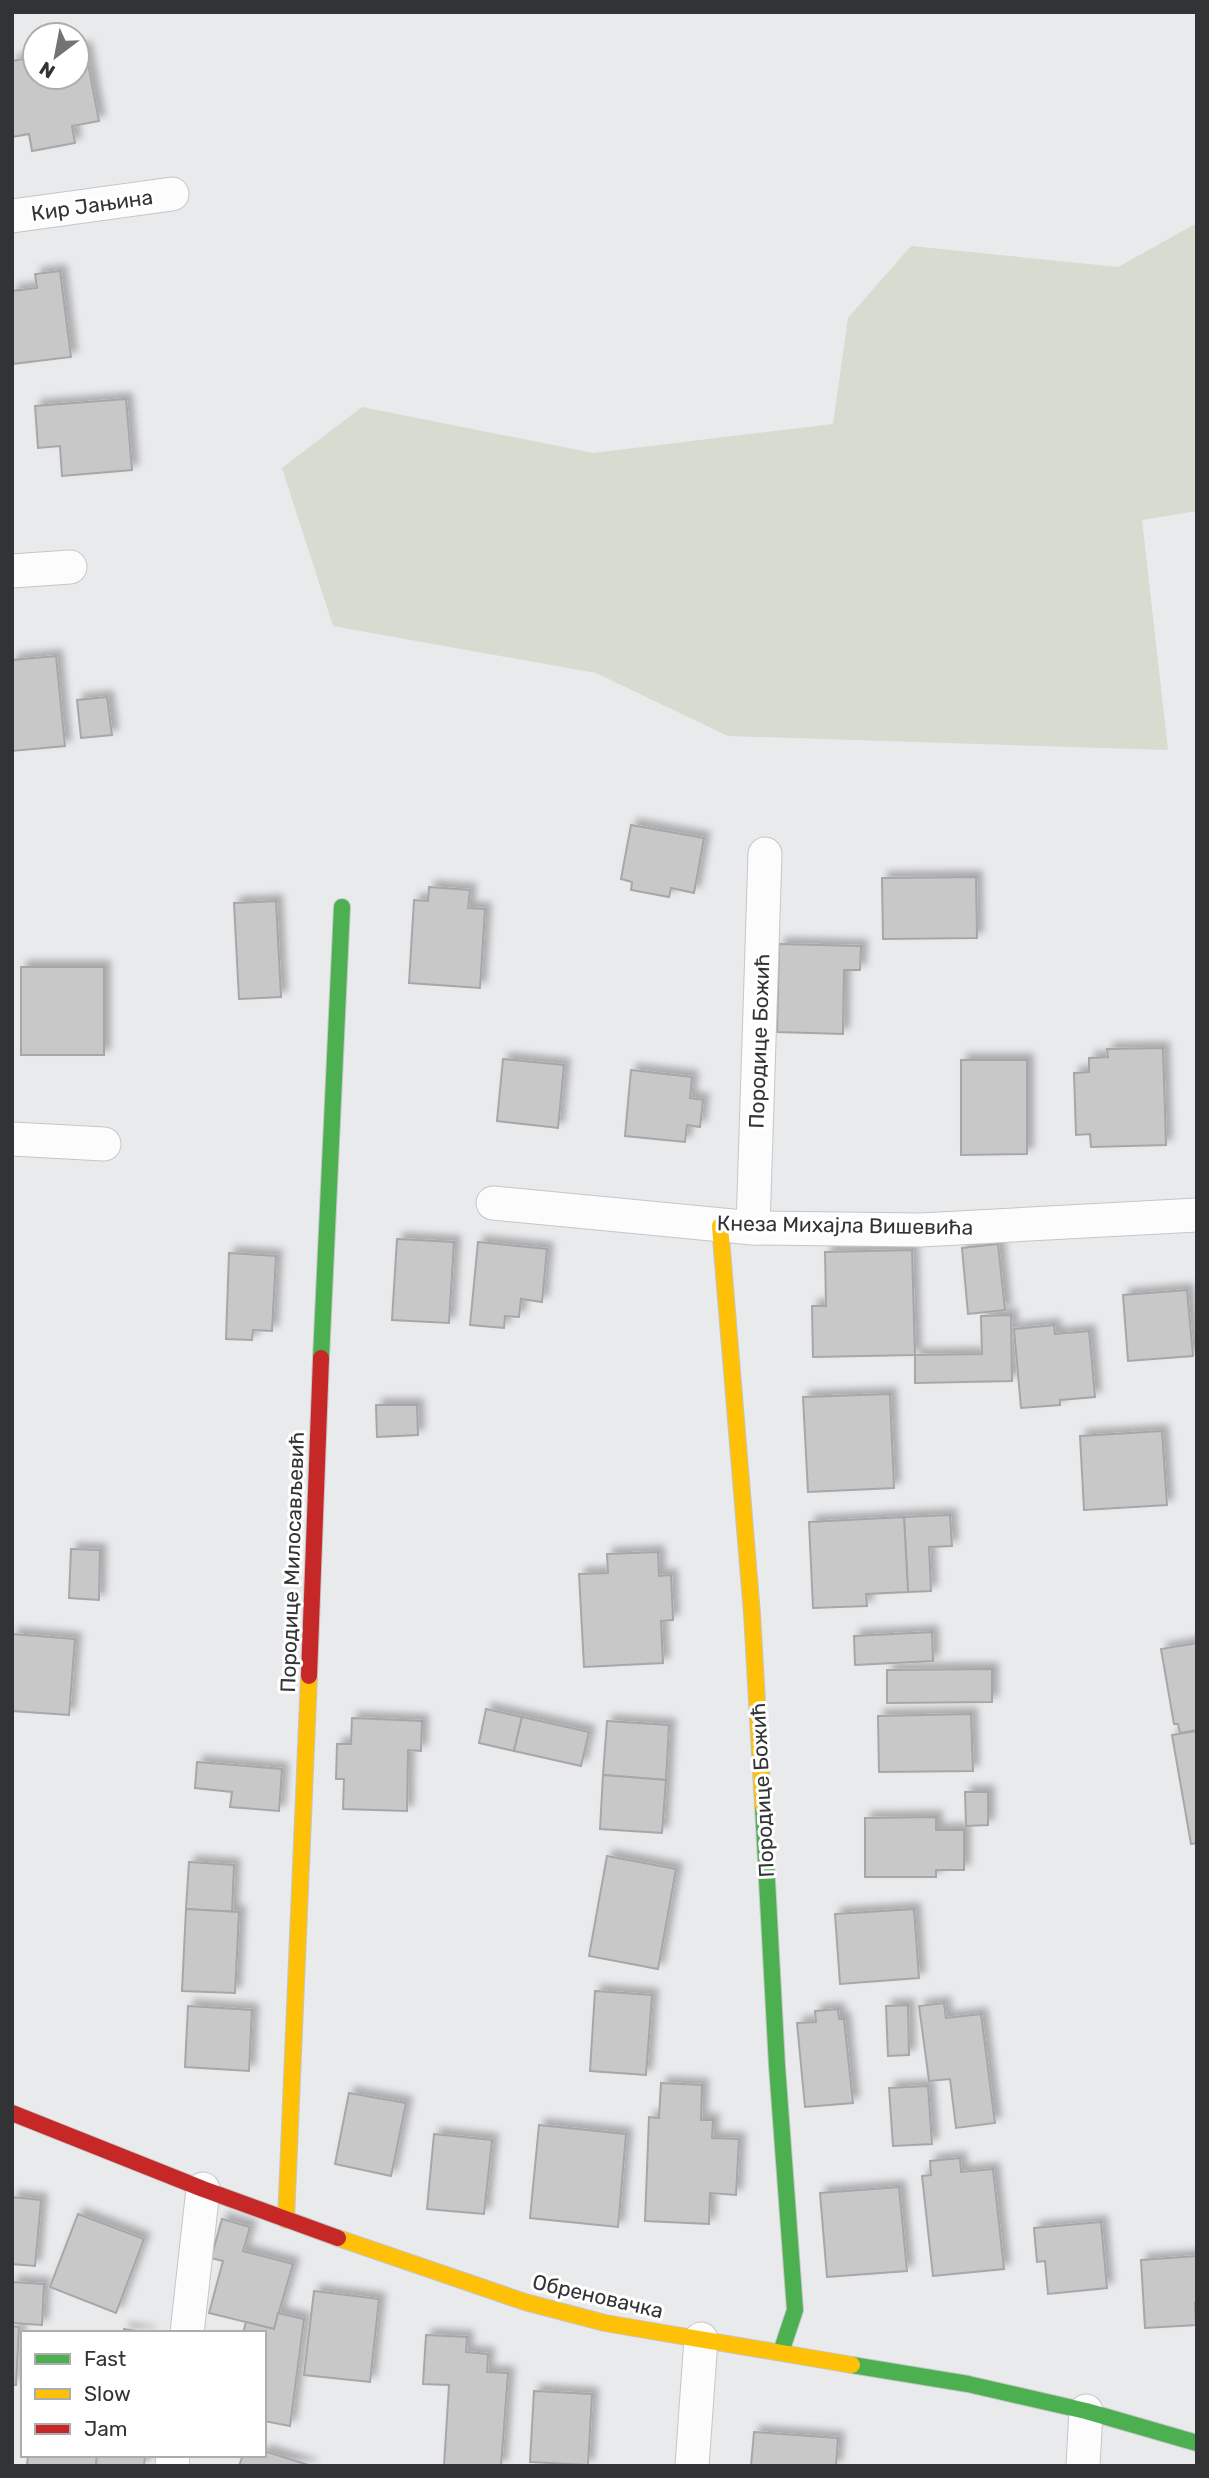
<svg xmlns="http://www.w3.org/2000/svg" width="1209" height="2478" font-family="Rubik,sans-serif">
  <defs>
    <filter id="shadow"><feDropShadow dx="6" dy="-6" stdDeviation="3.5" flood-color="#0004"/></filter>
  </defs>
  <rect width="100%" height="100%" fill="#e9eaec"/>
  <polygon fill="#d7dbd0" points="1197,223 1197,511 1142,520 1168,750 728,736 596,673 333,626 282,468 362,407 593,453 833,424 848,318 911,246 1118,267"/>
  <g fill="#c9c8c9" stroke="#a8a7a8" stroke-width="2" filter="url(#shadow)">
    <polygon points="85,48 99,121 72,126 75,143 32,151 29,134 12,137 12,61 35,57 35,77 77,77 77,49"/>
    <polygon points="60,271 71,357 12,364 12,291 37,288 35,274"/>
    <polygon points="126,399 132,470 62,476 60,446 38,448 35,406"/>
    <polygon points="56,656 65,746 12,751 12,660"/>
    <polygon points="107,697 112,735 81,738 77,700"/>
    <polygon points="631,825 704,838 694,893 671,888 669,897 631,890 632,882 621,879"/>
    <polygon points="976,877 977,938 883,939 882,878"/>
    <polygon points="429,887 470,890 468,908 485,909 480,988 409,983 414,900 428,901"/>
    <polygon points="276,901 281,997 239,999 234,903"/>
    <polygon points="779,944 861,946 860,970 844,970 843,1034 777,1032"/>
    <rect x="21" y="967" width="83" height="88"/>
    <polygon points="1163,1048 1166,1145 1091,1147 1090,1134 1076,1135 1074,1073 1089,1072 1089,1058 1108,1057 1107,1049"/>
    <polygon points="503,1059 564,1065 558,1128 497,1121"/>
    <polygon points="961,1060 1027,1060 1027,1154 961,1155"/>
    <polygon points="631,1070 692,1077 690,1098 703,1100 700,1127 687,1125 685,1142 625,1136"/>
    <polygon points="397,1239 454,1242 449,1323 392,1320"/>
    <polygon points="478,1242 547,1249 542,1302 521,1299 519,1317 505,1316 504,1328 470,1325"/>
    <polygon points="998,1244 1005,1310 968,1314 962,1248"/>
    <polygon points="912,1250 915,1355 813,1357 812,1306 826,1306 825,1252"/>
    <polygon points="229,1253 276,1256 272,1331 253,1330 252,1340 226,1339"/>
    <polygon points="1187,1290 1193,1356 1128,1361 1123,1295"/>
    <polygon points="1011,1315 1012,1381 915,1383 915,1355 982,1354 981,1316"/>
    <polygon points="1054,1325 1055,1334 1089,1331 1095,1397 1060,1400 1060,1405 1021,1408 1014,1329"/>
    <polygon points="890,1394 894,1488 808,1492 803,1397"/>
    <polygon points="376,1405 417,1405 418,1435 377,1437"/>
    <polygon points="1162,1431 1167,1505 1084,1510 1080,1436"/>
    <polygon points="950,1515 952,1546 929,1547 931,1591 908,1592 904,1517"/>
    <polygon points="904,1517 908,1592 866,1594 867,1606 813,1608 809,1522"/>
    <polygon points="71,1549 100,1550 99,1600 69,1598"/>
    <polygon points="658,1552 659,1576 671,1575 673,1620 661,1621 663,1663 584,1667 579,1574 608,1573 607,1554"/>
    <polygon points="932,1632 933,1661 855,1665 854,1636"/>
    <polygon points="12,1634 75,1639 69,1715 12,1711"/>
    <polygon points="1197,1643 1197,1730 1180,1733 1178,1724 1174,1724 1161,1649"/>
    <polygon points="992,1669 992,1702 887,1703 887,1670"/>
    <polygon points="486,1709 522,1717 514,1751 479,1743"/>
    <polygon points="971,1714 973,1771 879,1772 878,1716"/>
    <polygon points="522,1717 589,1732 581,1766 514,1751"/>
    <polygon points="352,1718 422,1721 421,1751 408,1750 407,1811 343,1809 344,1779 336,1779 337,1744 351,1744"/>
    <polygon points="607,1721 669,1725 666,1780 603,1775"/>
    <polygon points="1197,1731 1197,1843 1191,1844 1172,1735"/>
    <polygon points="197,1762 282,1769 279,1811 230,1807 232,1792 195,1788"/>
    <polygon points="603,1775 666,1780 662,1833 600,1829"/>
    <polygon points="965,1792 988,1792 988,1825 966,1826"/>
    <polygon points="936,1817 936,1830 964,1830 964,1870 936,1870 936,1877 865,1877 865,1818"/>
    <polygon points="607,1856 676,1869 658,1969 589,1956"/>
    <polygon points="189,1862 234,1865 232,1912 186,1909"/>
    <polygon points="186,1909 239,1912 235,1993 182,1991"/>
    <polygon points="914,1909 919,1978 840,1984 835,1914"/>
    <polygon points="595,1991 652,1995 646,2075 590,2071"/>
    <polygon points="944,2003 946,2018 981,2014 995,2123 956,2128 950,2079 929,2081 919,2006"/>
    <polygon points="908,2005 909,2055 888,2056 886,2006"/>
    <polygon points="188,2006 252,2010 249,2071 185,2067"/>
    <polygon points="838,2009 839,2019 844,2019 853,2103 805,2107 797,2023 816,2022 815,2011"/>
    <polygon points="661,2083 702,2085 701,2120 713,2120 712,2138 739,2139 736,2195 710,2193 709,2224 645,2221 649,2117 659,2118"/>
    <polygon points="928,2086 932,2144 893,2146 889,2088"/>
    <polygon points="349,2093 406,2103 391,2176 335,2164"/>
    <polygon points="539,2125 626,2134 618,2227 530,2218"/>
    <polygon points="434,2134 492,2140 484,2214 427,2209"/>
    <polygon points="960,2158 961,2172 993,2169 1004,2269 933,2276 922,2176 931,2175 930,2161"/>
    <polygon points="899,2187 907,2271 827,2277 820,2193"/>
    <polygon points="12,2197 41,2200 35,2266 12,2264"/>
    <polygon points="78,2214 144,2239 116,2313 50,2287"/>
    <polygon points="222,2219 250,2227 243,2251 293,2264 274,2329 209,2313 223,2261 211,2258"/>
    <polygon points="1101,2222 1107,2288 1048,2294 1045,2261 1037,2262 1034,2228"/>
    <polygon points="1197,2256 1197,2303 1195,2303 1196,2325 1145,2328 1141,2260"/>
    <polygon points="12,2282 44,2284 42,2325 12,2323"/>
    <polygon points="314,2291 379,2299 370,2382 304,2375"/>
    <polygon points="278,2313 304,2319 290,2426 264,2421 264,2333 243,2333 246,2322 274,2329"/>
    <polygon points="12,2326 19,2327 16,2385 12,2385"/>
    <polygon points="124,2329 150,2333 124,2333"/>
    <polygon points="426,2335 467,2337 466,2352 488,2354 487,2372 508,2373 501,2466 444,2466 449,2385 423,2384"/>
    <polygon points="534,2391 592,2394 588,2465 530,2462"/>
    <polygon points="754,2432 838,2438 836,2466 751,2466"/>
    <polygon points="264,2451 312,2466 239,2466 243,2455 264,2455"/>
    <polygon points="28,2455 97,2455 96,2466 27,2466"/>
    <polygon points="97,2455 145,2455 144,2466 96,2466"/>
  </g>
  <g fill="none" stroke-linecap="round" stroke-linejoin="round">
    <defs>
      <g id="street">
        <polyline points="12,216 172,194"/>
        <polyline points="12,571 70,567"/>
        <polyline points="12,1139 104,1144"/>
        <polyline points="493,1203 753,1228 921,1230 1197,1215"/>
        <polyline points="753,1228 765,854"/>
        <polyline points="187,2333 203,2189"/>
        <polyline points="172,2466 173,2455"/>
        <polyline points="692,2466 701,2339"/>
        <polyline points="1083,2466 1086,2411"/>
      </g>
      <g id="fast">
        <polyline points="321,1358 342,907"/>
        <polyline points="763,1806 777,2066 795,2310 781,2352"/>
        <polyline points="852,2365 968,2384 1086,2411 1197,2443"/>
      </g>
      <g id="slow">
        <polyline points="720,1226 752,1614 763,1806"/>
        <polyline points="286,2220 309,1676"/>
        <polyline points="338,2238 525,2302 605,2323 852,2365"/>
      </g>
      <g id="jam">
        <polyline points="309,1676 321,1358"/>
        <polyline points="12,2113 203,2189 338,2238"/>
      </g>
    </defs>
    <use href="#street" stroke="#c5c6c7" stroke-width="35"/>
    <use href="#fast" stroke="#c5c6c7" stroke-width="18"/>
    <use href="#slow" stroke="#c5c6c7" stroke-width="18"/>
    <use href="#jam" stroke="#c5c6c7" stroke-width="18"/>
    <use href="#street" stroke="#fcfcfc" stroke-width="33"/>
    <use href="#fast" stroke="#4caf50" stroke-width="16"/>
    <use href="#slow" stroke="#ffc107" stroke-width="16"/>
    <use href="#jam" stroke="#c62828" stroke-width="16"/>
  </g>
  <g text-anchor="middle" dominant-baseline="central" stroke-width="6" stroke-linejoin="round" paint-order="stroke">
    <g font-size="21" fill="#323334" stroke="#fff">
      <text transform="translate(92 205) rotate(-8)">Кир Јањина</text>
      <text transform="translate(759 1041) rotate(-88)">Породице Божић</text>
      <text transform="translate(845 1225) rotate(1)">Кнеза Михајла Вишевића</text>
      <text transform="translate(292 1562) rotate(-88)">Породице Милосављевић</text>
      <text transform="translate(762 1790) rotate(-93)">Породице Божић</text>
      <text transform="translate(598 2296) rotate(13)">Обреновачка</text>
    </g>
  </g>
  <rect width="1209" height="2478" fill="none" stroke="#323334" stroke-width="28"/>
  <rect x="21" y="2331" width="245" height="126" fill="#ffffff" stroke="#adadae" stroke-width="2"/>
  <rect x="35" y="2354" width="35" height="10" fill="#4caf50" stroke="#adadae" stroke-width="2"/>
  <text x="84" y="2366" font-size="21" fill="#323334">Fast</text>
  <rect x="35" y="2389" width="35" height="10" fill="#ffc107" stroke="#adadae" stroke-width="2"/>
  <text x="84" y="2401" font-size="21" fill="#323334">Slow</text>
  <rect x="35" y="2424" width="35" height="10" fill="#c62828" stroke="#adadae" stroke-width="2"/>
  <text x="84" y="2436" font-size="21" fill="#323334">Jam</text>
  <g transform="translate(56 56) rotate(212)"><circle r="33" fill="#ffffff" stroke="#adadae" stroke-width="2"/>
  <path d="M0-5L12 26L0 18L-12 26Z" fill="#727374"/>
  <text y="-10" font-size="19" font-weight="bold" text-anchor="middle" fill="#323334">N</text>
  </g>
</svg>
